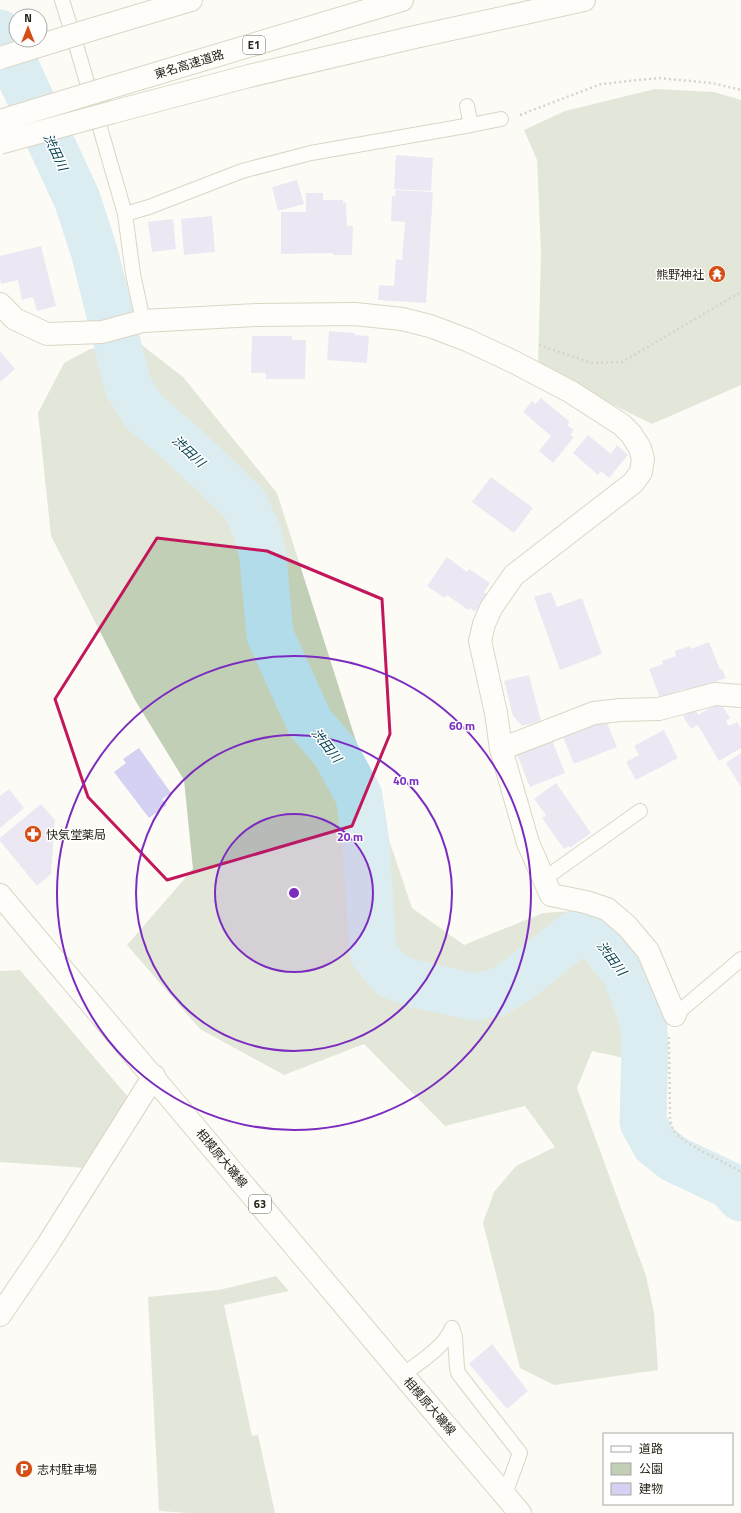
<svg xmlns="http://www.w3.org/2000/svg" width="741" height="1513" font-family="'Titillium Web','Noto Sans JP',sans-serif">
  <rect width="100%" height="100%" fill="#fdfbf5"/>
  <g fill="#c1cfb7">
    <polygon points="655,89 714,92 741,100 741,385 652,424 538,368 541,252 537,160 524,130 565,111"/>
    <polygon points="138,342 183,377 277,493 363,763 412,908 464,945 543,913 587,910 622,934 648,980 658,1016 624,1058 592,1051 577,1088 646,1276 654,1312 658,1370 554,1385 520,1368 483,1223 494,1192 516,1166 555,1147 525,1106 445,1126 364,1044 284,1075 200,1029 127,945 193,869 184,780 135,700 51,536 38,413 64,363 90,349"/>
    <polygon points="20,970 128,1097 86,1168 0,1162 0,971"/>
    <polygon points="276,1276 289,1291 224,1305 252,1436 258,1435 275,1513 188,1513 159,1511 148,1297 219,1290"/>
  </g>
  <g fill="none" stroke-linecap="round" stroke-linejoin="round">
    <polyline stroke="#b3dceb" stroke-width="47" points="0,33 77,199 94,251 128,386 145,413 182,444 244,503 258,534 263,557 270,635 310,723 335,752 359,796 366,843 373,953 391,975 415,984 476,997 498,992 520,978 574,935 589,931 600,941 625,972 643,1019 645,1045 643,1122 655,1144 674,1159 729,1185 741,1198"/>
  </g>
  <g fill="#d4d1f2">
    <polygon points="396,155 433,158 431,191 394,189"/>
    <polygon points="297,180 304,204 278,211 272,187"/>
    <polygon points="396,190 433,192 426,303 378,300 379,285 394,286 396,259 402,260 405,222 391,221 392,196 395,196"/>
    <polygon points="306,193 323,193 323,200 343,200 343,203 346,203 347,226 353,226 352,255 333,255 333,253 281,254 281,212 306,212"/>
    <polygon points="212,216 215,252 184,255 181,219"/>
    <polygon points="173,219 176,249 152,252 148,222"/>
    <polygon points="41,246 56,306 37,311 33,297 22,300 18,280 1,284 0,278 0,256"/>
    <polygon points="329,331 355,333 355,335 369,336 367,363 327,360"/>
    <polygon points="252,336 292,336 292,340 306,340 305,379 266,379 266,373 251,373"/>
    <polygon points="0,351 15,369 0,382"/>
    <polygon points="541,398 570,422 567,425 574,430 570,435 574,437 553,463 539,451 551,436 523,412 532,401 535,404"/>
    <polygon points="588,435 611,454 617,445 628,455 609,478 601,471 598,475 573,453"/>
    <polygon points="491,477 533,508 514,533 472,502"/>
    <polygon points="447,557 467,572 469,569 490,583 484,592 487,594 475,612 470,608 468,610 447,595 444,598 427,586"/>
    <polygon points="551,592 557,607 582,598 602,654 560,670 534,597"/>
    <polygon points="709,642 720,669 722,669 726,678 696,689 686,695 684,689 660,698 649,669 663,664 662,661 676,656 675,651 690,646 691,649"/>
    <polygon points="529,675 541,721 522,726 513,716 504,681"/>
    <polygon points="720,702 730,718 726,721 729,726 737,722 741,728 741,748 719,761 698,725 691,729 683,716 695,709 698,715"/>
    <polygon points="605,718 617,747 574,764 561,732"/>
    <polygon points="664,730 678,758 636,780 626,762 639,755 634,746"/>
    <polygon points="552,740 565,773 530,787 517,754"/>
    <polygon points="139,748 171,793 162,799 167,805 149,818 114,772 126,763 123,759"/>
    <polygon points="741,753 741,787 726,763"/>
    <polygon points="556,783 591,833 570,848 569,846 564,849 542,818 546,815 534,799"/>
    <polygon points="9,789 24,808 0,828 0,796"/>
    <polygon points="41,804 55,820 51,874 37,886 0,841 0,838"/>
    <polygon points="492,1344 528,1391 507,1409 469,1364"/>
  </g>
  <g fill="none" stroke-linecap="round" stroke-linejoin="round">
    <defs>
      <g id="service">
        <polyline points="62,0 77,48 125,214 133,274 143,321"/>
        <polyline points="467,106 471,125"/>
        <polyline points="125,214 149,207 242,171 311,153 471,125 501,119"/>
        <polyline points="544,879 640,811"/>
        <polyline points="675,1015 741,959"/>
        <polyline points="452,1328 455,1337 457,1368 458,1373 520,1453 505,1494"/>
        <path d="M403 1375C419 1362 444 1348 452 1328"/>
      </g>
      <g id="minor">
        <polyline points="0,304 15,319 47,334 102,332 143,321 257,315 355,314 402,319 430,326 467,340 514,362 571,392 622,425 631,434 640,448 643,459 641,472 633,483 514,575 491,608 484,624 480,641 496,713 501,749 528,843 551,895 586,902 607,909 627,926 648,951 675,1015"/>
        <polyline points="501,749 594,713 620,710 659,709 715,694 741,696"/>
        <polyline points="0,1315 47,1246 154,1076"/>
      </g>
      <polyline id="primary" points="0,895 403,1375 520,1513"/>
      <g id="motorway">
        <polyline points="90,30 191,0"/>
        <polyline points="105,89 402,0"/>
        <polyline points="113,112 249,76 415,37 584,0"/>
      </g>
    </defs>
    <use href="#service" stroke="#b1a788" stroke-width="16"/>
    <use href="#minor" stroke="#b1a788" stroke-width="24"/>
    <use href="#primary" stroke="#b1a788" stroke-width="24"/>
    <use href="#motorway" stroke="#b1a788" stroke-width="24"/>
    <g stroke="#a6a49b" stroke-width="2.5" stroke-dasharray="2 3" stroke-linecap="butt">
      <polyline points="520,115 601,84 658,78 712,83 741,90"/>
      <polyline points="539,345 592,363 622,362 741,292"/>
      <path d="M669 1037 670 1119C671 1123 672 1128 674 1131 682 1144 726 1162 741 1172"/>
    </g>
    <use href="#service" stroke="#fff" stroke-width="14"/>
    <use href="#minor" stroke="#fff" stroke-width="22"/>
    <use href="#primary" stroke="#fff" stroke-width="22"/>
    <use href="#motorway" stroke="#fff" stroke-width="22"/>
    <defs>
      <g id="motorway-bridge">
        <polyline points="0,58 90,30"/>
        <polyline points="0,121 105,89"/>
        <polyline points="0,143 113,112"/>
      </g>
    </defs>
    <use href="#motorway-bridge" stroke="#b1a788" stroke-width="24" stroke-linecap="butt"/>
    <use href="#motorway-bridge" stroke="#fff" stroke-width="22"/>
  </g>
  <path d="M0 0H741V1513H0ZM157 538 267 551 382 599 390 734 352 826 167 880 88 797 55 699Z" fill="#fdfbf5" fill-opacity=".55" fill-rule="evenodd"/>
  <path fill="none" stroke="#c2185b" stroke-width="3" stroke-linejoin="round" d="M157 538 267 551 382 599 390 734 352 826 167 880 88 797 55 699Z"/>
  <circle cx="294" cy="893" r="79" fill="#7b2cbf" fill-opacity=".12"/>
  <g fill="none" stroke="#7b2cbf" stroke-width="2">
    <circle cx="294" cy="893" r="79"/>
    <circle cx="294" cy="893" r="158"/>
    <circle cx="294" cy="893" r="237"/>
  </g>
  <defs>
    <symbol id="temple-disc" viewBox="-11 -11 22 22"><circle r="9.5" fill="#d44e16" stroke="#fff"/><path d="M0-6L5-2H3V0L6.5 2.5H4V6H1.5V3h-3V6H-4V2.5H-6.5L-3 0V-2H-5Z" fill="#fff"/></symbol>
    <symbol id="pharmacy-disc" viewBox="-11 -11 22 22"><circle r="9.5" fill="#d44e16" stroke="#fff"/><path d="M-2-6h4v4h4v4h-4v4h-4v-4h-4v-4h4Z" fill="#fff"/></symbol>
    <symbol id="parking-disc" viewBox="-11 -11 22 22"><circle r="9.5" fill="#d44e16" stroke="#fff"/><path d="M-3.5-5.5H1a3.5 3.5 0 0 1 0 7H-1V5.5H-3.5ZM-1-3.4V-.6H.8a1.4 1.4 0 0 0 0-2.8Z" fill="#fff"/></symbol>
  </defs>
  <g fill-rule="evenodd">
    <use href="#temple-disc" x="707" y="264" width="20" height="20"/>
    <use href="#pharmacy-disc" x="23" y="824" width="20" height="20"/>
    <use href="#parking-disc" x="14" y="1459" width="20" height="20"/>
  </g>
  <g text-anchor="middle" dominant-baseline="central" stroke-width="3" stroke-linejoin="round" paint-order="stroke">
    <g fill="#fff" stroke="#68665d" stroke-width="1">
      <rect x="243" y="36" width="22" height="18" rx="3"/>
      <rect x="249" y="1195" width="22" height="18" rx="3"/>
    </g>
    <g font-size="11" font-weight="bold" fill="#282417">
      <text x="254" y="45">E1</text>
      <text x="260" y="1204">63</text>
    </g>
    <g font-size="12" fill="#282417" stroke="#fff">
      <text transform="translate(189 64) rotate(-17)">東名高速道路</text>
      <text transform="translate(222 1158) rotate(50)">相模原大磯線</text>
      <text transform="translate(430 1406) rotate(49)">相模原大磯線</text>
    </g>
    <g font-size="12" fill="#282417" stroke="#fff" text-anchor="start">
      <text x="704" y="274" text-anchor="end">熊野神社</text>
      <text x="46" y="834">快気堂薬局</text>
      <text x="37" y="1469">志村駐車場</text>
    </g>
    <g font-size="13" font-style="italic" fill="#013f4f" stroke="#fff">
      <text transform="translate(56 152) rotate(65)">渋田川</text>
      <text transform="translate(189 451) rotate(43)">渋田川</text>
      <text transform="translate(327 745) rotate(52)">渋田川</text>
      <text transform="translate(612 958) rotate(53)">渋田川</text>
    </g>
  </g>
  <circle cx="294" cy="893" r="6" fill="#7b2cbf" stroke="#fff" stroke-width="2"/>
  <g font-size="12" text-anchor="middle" font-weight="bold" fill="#7b2cbf" stroke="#fff" stroke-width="3" stroke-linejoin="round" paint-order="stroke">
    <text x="462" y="730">60 m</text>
    <text x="406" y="785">40 m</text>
    <text x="350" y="841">20 m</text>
  </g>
  <rect x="603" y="1433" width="130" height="72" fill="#ffffff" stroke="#a9a7a2"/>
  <rect x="611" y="1446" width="20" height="6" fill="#ffffff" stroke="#a9a7a2"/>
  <text x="639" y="1453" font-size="12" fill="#282417">道路</text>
  <rect x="611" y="1463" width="20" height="12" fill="#c1cfb7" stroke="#a9a7a2"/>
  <text x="639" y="1473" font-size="12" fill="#282417">公園</text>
  <rect x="611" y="1483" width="20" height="12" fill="#d4d1f2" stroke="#a9a7a2"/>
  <text x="639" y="1493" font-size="12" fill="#282417">建物</text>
  <g transform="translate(28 28)"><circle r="19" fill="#ffffff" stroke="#a9a7a2"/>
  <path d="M0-3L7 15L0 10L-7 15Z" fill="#d44e16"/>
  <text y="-6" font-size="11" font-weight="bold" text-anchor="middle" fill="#282417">N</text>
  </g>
</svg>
